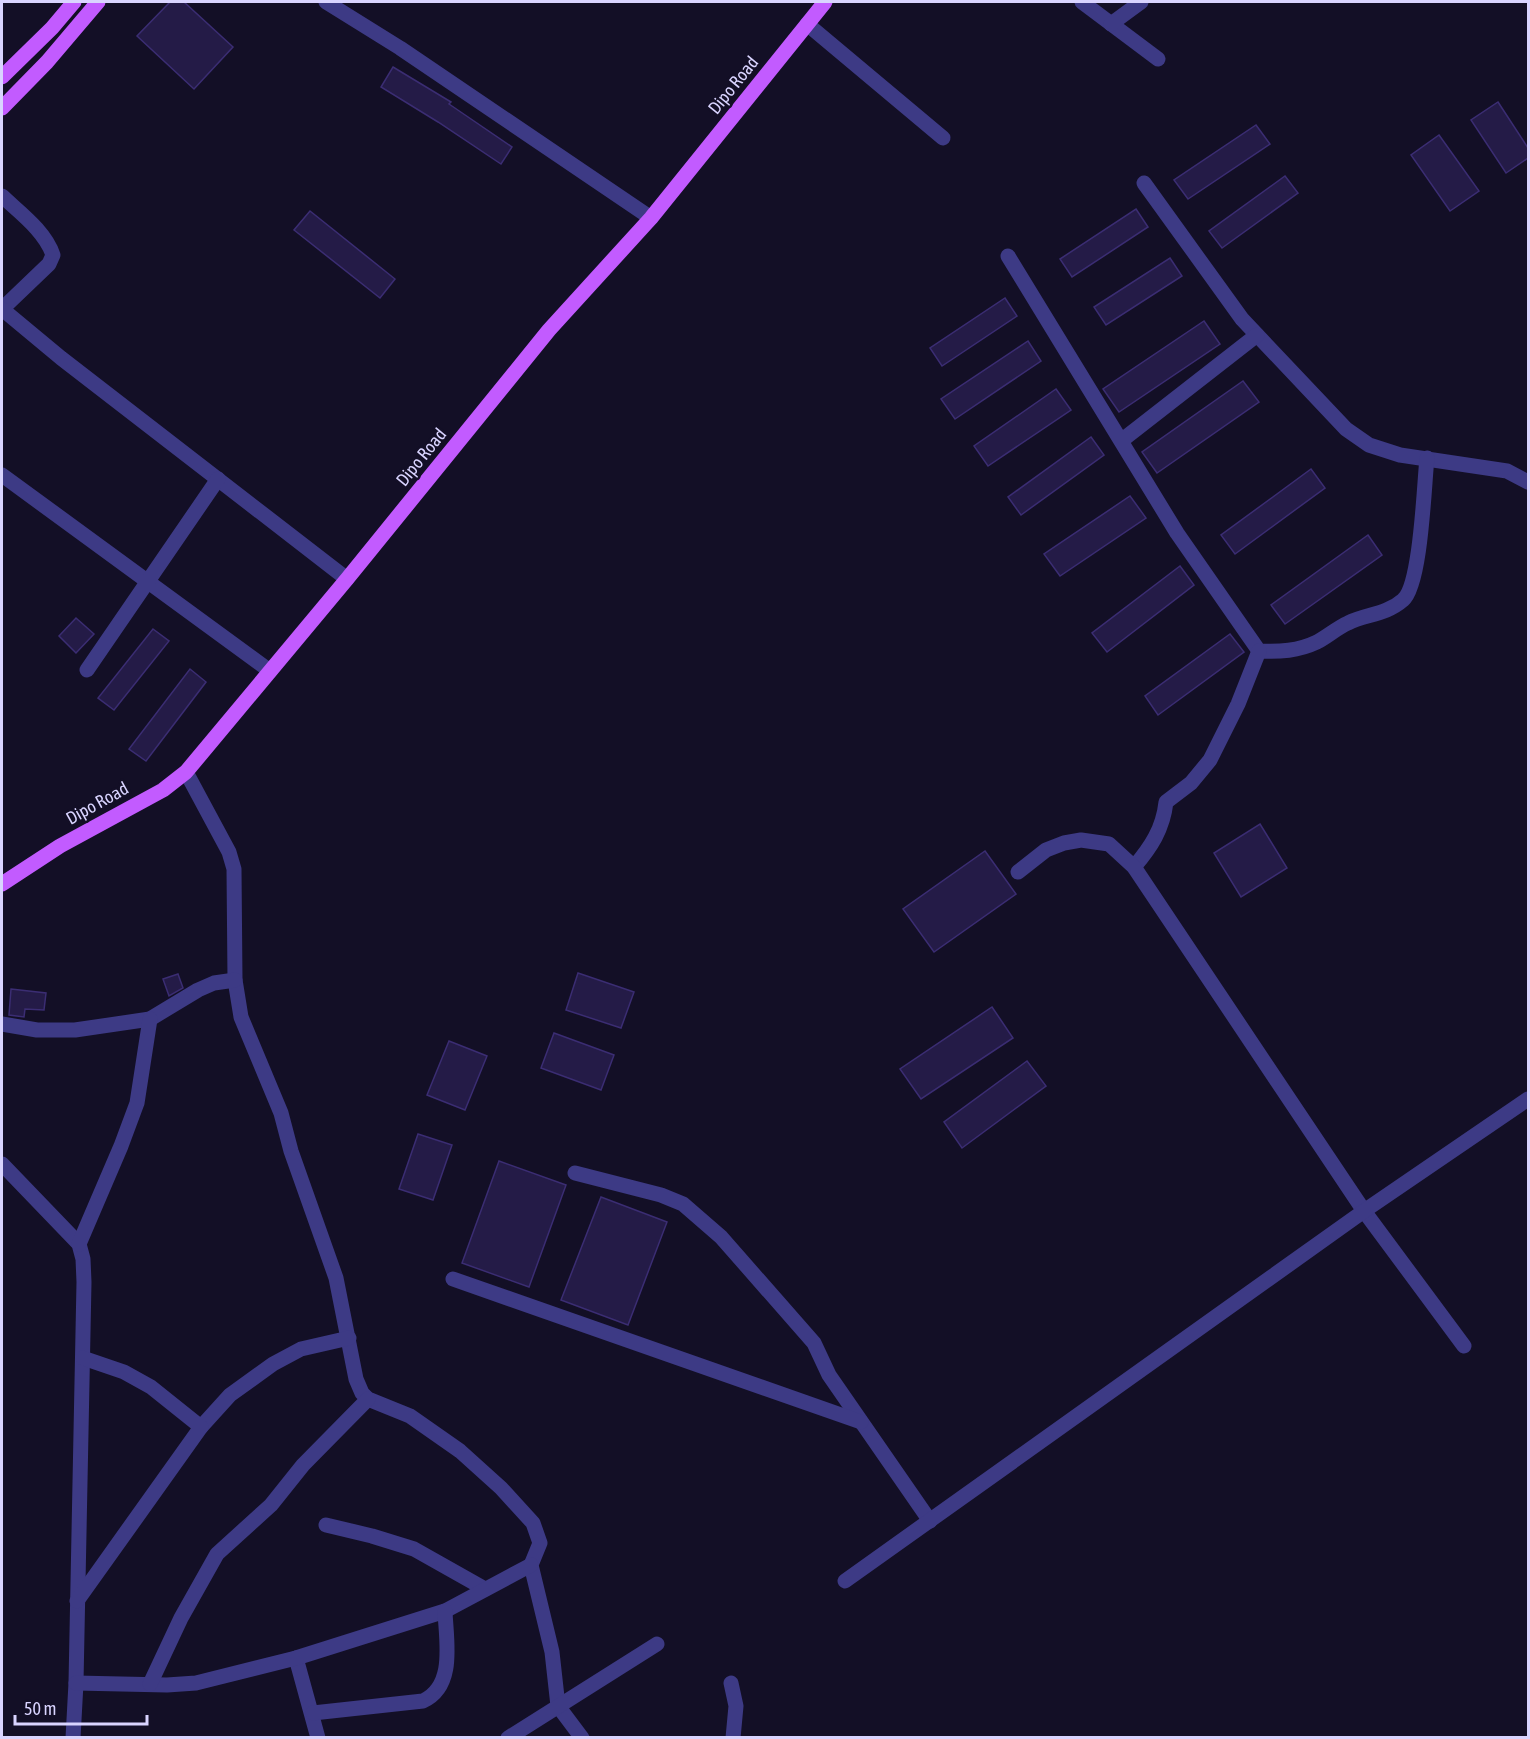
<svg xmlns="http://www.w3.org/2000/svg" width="1530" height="1739" font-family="'Asap Condensed',sans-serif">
  <rect width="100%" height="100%" fill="#130f26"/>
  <g fill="#241b47" stroke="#3b2d73" stroke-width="1.5">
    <polygon points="170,2 184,2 233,47 194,89 137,36"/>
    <polygon points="393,67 451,102 449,104 512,147 501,164 438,122 381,87"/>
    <polygon points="1498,102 1528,148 1528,158 1506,173 1471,120"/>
    <polygon points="1256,125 1270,144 1188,199 1174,180"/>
    <polygon points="1439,135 1479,191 1450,211 1411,155"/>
    <polygon points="1285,176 1298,193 1222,248 1209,231"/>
    <polygon points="1136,209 1148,227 1072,277 1060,259"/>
    <polygon points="310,211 395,279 380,298 294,230"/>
    <polygon points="1170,258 1182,276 1106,325 1094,307"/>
    <polygon points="1005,298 1017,316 942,366 930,348"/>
    <polygon points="1204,321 1220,344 1119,412 1103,389"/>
    <polygon points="1028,341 1041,361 955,419 941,399"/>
    <polygon points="1243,381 1259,402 1157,473 1142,452"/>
    <polygon points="1056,389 1071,410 988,466 974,446"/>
    <polygon points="1091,437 1104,455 1021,515 1008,497"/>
    <polygon points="1311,469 1325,488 1235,554 1221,535"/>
    <polygon points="1130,496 1146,518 1060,576 1044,554"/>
    <polygon points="1368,535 1382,555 1285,624 1271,605"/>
    <polygon points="1180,566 1194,585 1107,652 1092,633"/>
    <polygon points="76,618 94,634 76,653 59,636"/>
    <polygon points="153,629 169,641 114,710 98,698"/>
    <polygon points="1230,634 1244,652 1158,715 1145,696"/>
    <polygon points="190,669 206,682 146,761 129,749"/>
    <polygon points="1260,824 1287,868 1241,897 1214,853"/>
    <polygon points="985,851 1016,894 934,952 903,909"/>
    <polygon points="578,973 634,992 621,1028 566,1010"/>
    <polygon points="178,974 183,988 169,996 163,979"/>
    <polygon points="11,989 46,993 44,1010 25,1009 24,1017 9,1015"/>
    <polygon points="992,1007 1013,1038 921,1099 900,1069"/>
    <polygon points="554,1033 614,1055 601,1090 541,1068"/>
    <polygon points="449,1041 487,1056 465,1110 427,1095"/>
    <polygon points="1027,1061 1046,1086 962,1148 944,1122"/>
    <polygon points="418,1134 452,1145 433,1200 399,1189"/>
    <polygon points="499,1161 566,1185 529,1287 462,1263"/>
    <polygon points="601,1197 667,1222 628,1325 561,1300"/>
  </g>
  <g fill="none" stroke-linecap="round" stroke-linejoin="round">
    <g stroke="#3d3a85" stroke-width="15">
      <polyline points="326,2 400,48 651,218"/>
      <polyline points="1082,2 1158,59"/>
      <polyline points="807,24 943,138"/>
      <polyline points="1111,24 1141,2"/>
      <polyline points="1144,183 1242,319 1346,429 1369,445 1400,455 1507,471 1528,482"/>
      <path d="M2 196C20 213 45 231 53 255L49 264 2 309"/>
      <polyline points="2,309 61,358 347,579"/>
      <path d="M1257 335 1121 441 1008 256 1177 533 1259 651C1280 652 1298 651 1317 642 1328 636 1337 628 1348 623 1366 614 1386 615 1403 600 1421 585 1424 485 1427 458"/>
      <polyline points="2,475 270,671"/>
      <polyline points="87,670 218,479"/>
      <polyline points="186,772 229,852 234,869 235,980 241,1017 281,1113 291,1151 336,1278 356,1379 362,1393 368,1399 410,1416 460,1451 501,1488 533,1523 540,1543 531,1565 552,1652 558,1706 582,1738"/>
      <path d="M1134 867C1151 847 1163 829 1166 802L1191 783 1210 760 1238 704 1259 651"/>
      <polyline points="1018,872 1046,850 1064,843 1081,840 1109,844 1134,867 1364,1211 1464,1346"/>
      <polyline points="2,1024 37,1030 75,1030 150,1019 198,990 214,983 235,980"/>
      <polyline points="2,1164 79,1244 83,1259 84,1282 76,1683 73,1738"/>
      <polyline points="575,1173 661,1195 683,1204 721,1237 814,1343 829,1375 930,1521"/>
      <polyline points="79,1244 121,1146 137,1103 150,1019"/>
      <polyline points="453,1279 861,1422"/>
      <polyline points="201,1427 230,1395 273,1364 301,1349 349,1338"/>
      <polyline points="326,1525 372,1536 414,1549 485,1589"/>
      <polyline points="845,1581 1364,1211 1528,1099"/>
      <polyline points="77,1601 201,1427 151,1387 124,1372 83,1358"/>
      <polyline points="296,1658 318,1738"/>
      <polyline points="76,1683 167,1685 196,1683 296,1658 445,1611 531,1565"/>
      <polyline points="731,1683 736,1706 733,1738"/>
      <polyline points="150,1684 181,1618 217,1554 271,1505 303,1465 368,1399"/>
      <path d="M313 1713 423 1701C456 1686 446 1640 445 1611"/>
      <polyline points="508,1738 657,1644"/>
    </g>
    <g stroke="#c25bff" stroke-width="15">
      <polyline points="2,77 52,28 74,2"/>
      <polyline points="2,108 47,62 98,2"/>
      <polyline points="2,884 60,846 163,790 186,772 347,579 549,330 651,218 825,2"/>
    </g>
  </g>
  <g text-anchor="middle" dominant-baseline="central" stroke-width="5" stroke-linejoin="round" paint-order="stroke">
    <g font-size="18" fill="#d9d4ff" stroke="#130f26">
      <text transform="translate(733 85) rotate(-51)">Dipo Road</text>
      <text transform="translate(421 457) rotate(-51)">Dipo Road</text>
      <text transform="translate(97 803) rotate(-29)">Dipo Road</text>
    </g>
  </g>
  <rect width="1530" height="1739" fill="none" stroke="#d9d4ff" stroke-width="6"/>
  <path d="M15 1715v9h132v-9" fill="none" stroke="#d9d4ff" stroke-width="3"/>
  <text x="24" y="1715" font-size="18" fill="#d9d4ff" stroke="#130f26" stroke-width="4.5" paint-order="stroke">50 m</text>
</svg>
